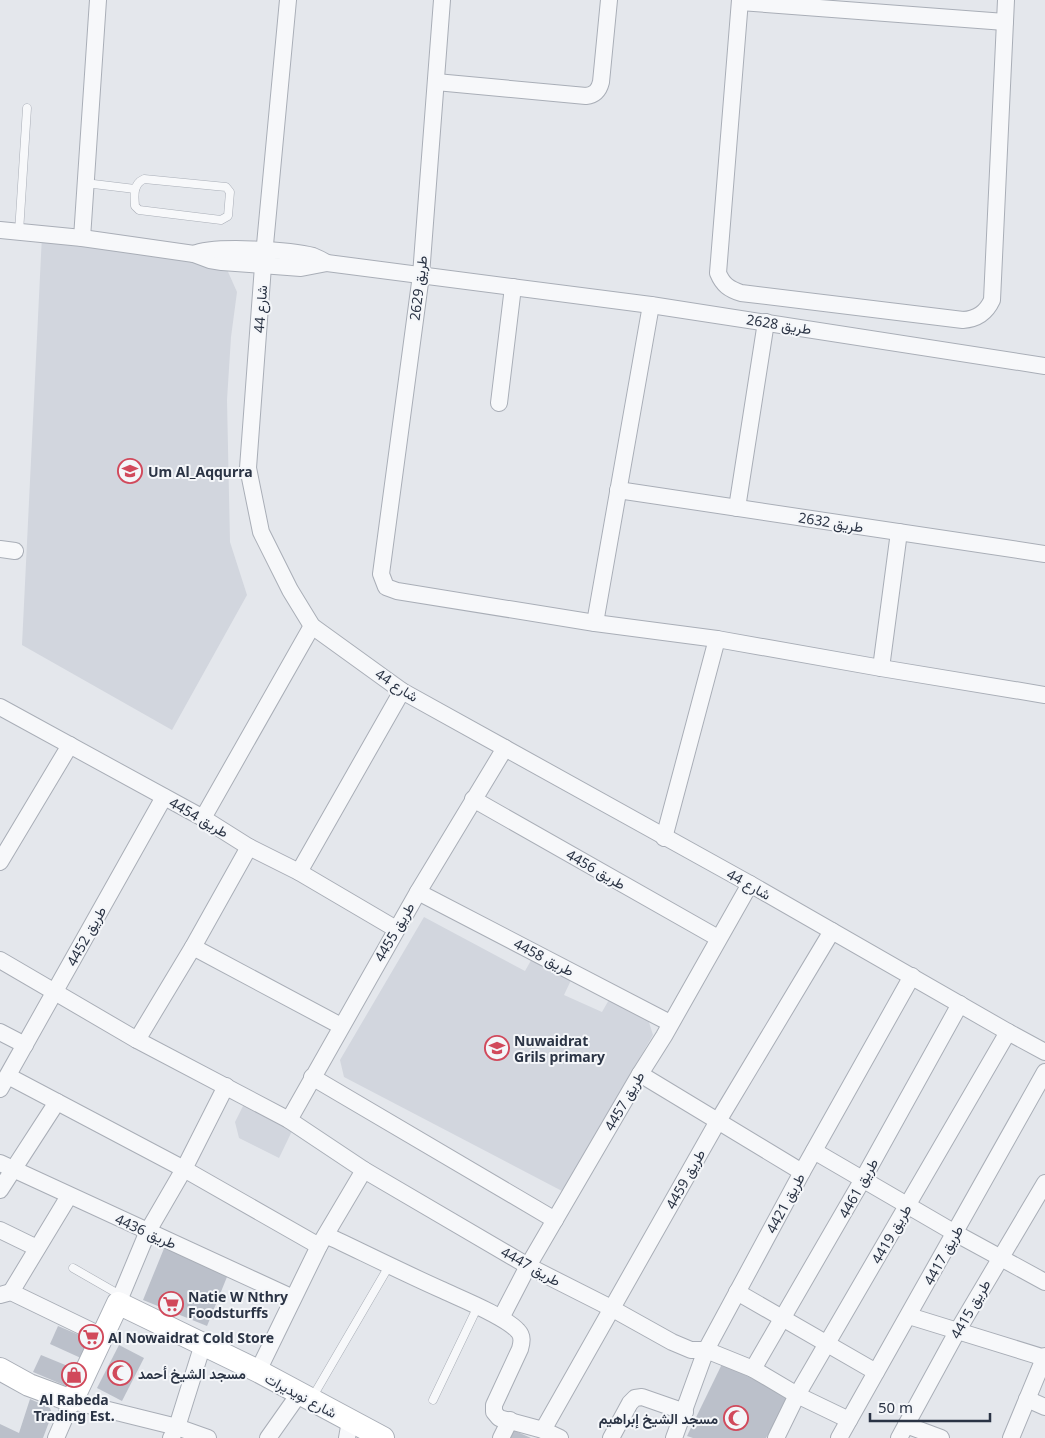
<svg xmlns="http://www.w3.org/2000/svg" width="1045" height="1438" font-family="'Noto Sans',Vazirmatn,sans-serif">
  <rect width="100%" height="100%" fill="#e4e7ec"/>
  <g fill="#d2d6de">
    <polygon points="42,235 225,265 237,292 231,337 227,400 230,542 247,595 172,730 22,645"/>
    <polygon points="424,917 525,971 534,955 573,976 564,995 602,1012 610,998 647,1016 653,1035 562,1191 344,1077 340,1060"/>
    <polygon points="245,1102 293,1129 279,1158 239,1138 235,1122"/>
  </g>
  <g fill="#bbc0ca">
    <polygon points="165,1246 229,1272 207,1326 143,1300"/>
    <polygon points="58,1326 91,1340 83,1359 50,1344"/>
    <polygon points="119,1345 144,1358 122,1401 97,1388"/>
    <polygon points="41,1355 80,1371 73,1389 33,1372"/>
    <polygon points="722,1364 785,1394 787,1400 766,1438 693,1438 687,1436"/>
    <polygon points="30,1399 50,1408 52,1414 43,1438 0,1438 0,1424 19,1433"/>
    <polygon points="513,1430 531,1438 510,1438"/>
  </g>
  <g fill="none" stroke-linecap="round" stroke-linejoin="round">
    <defs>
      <g id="lane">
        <path d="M144 179 226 187 230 192 228 216 221 220 139 210 135 206C134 195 133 184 144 179Z"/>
        <polyline points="85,183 135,189"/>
        <polyline points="19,232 27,108"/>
        <polyline points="73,1268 120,1295"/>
        <polyline points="312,1398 389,1266"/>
        <polyline points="433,1400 478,1306"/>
      </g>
      <g id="street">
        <polyline points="288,0 263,266 248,468 261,532 290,590 312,626 402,691 750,884 1008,1032 1045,1052"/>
        <polyline points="442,0 421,275 381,574 386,587 397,591 595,623 717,639 881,668 1045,695"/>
        <path d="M740 0 718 273C723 285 729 289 741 293L963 320C977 319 986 313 992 300L1006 0"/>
        <polyline points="740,2 1005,22"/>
        <path d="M436 82 586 96C595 95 599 90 601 82L609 0"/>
        <polyline points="0,230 82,238 194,254 210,260 222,262 301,268 327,263"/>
        <polyline points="82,238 98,0"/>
        <path d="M194 254C213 245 292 250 313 256 318 258 322 260 327 263L651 305 1045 366"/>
        <polyline points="499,403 513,287"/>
        <polyline points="618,490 1045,554"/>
        <polyline points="737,508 766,322"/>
        <polyline points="0,549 15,551"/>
        <polyline points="595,623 651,305"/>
        <polyline points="881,668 899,532"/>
        <polyline points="0,707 203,818 249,847 299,872 396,929"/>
        <polyline points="473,799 718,938"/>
        <polyline points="203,818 312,626"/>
        <polyline points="664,838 717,639"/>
        <polyline points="0,862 70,745"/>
        <polyline points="299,872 402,691"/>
        <polyline points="418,892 670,1023"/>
        <polyline points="193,947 341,1026"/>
        <polyline points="0,960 137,1040 289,1120 364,1170 528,1266 611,1308 672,1342 691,1350 706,1350 753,1369 797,1395 849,1420"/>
        <polyline points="0,1032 25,1045"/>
        <polyline points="137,1040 193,947 249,847"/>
        <polyline points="640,1074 802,1172"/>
        <polyline points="8,1076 184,1169 319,1246"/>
        <polyline points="312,1077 555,1220"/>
        <polyline points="0,1089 164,797"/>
        <polyline points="289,1120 418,892 505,748"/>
        <polyline points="814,1151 955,1233 1045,1282"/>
        <polyline points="0,1163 293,1298"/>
        <polyline points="0,1190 57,1102"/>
        <polyline points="0,1230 37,1248"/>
        <path d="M326 1235C364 1253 402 1272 440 1289 459 1298 505 1316 518 1331 523 1336 522 1342 520 1349L494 1405V1412L499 1418 543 1430 560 1438"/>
        <polyline points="11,1292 69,1196"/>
        <polyline points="737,1292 876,1372"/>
        <polyline points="0,1295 11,1292 102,1336"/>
        <polyline points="118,1303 148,1231 184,1169 226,1086"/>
        <polyline points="909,1316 1045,1358"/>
        <polyline points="501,1318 528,1266 640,1074 664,1036 750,884"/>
        <polyline points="753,1369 863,1179 960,1004"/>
        <polyline points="258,1371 319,1246 364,1170"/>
        <polyline points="1027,1399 1045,1407"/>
        <polyline points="906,1425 941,1438"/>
        <polyline points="543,1430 718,1121 832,931"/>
        <polyline points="56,1438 72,1401 177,1427 208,1438"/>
        <polyline points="171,1438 177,1427 203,1344"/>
        <polyline points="268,1438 299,1394"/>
        <polyline points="347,1438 350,1421"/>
        <polyline points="501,1438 510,1420"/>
        <polyline points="611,1438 630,1403 635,1398 642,1397 685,1412"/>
        <polyline points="674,1438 706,1350 802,1172 912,976"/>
        <polyline points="776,1438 797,1395 1008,1032"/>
        <polyline points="839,1438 1045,1072"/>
        <polyline points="899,1438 958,1330 1045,1183"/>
        <polyline points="1011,1438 1045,1356"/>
      </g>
      <polyline id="secondary" points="0,1369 29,1385 72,1401 118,1303 258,1371 383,1438"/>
    </defs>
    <use href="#lane" stroke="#a9aeb7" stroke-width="9"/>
    <use href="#street" stroke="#a9aeb7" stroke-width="18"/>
    <use href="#secondary" stroke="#a9aeb7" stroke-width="24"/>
    <use href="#lane" stroke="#f7f8fa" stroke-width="8"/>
    <use href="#street" stroke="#f7f8fa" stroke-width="16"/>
    <use href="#secondary" stroke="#fff" stroke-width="22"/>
  </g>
  <defs>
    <symbol id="school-ring" viewBox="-11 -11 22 22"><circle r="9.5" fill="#f4f6f9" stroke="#d1495b" stroke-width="1.5"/><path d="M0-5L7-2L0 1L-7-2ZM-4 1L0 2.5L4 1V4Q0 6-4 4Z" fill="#d1495b"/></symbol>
    <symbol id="supermarket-ring" viewBox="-11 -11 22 22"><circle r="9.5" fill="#f4f6f9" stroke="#d1495b" stroke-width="1.5"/><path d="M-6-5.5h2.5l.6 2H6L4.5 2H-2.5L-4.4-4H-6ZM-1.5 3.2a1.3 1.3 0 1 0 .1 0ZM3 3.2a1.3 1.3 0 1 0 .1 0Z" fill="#d1495b"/></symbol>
    <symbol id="mosque-ring" viewBox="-11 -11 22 22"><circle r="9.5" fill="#f4f6f9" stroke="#d1495b" stroke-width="1.5"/><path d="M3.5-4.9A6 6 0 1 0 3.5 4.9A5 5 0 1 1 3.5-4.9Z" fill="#d1495b"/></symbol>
    <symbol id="shop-ring" viewBox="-11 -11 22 22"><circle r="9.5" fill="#f4f6f9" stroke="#d1495b" stroke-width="1.5"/><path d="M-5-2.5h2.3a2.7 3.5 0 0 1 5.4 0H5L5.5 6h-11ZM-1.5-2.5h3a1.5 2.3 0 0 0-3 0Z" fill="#d1495b"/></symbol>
  </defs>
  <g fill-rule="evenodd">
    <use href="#school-ring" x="116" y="457" width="28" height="28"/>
    <use href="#school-ring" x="483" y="1034" width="28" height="28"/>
    <use href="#supermarket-ring" x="157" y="1290" width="28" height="28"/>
    <use href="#supermarket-ring" x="77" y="1323" width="28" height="28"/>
    <use href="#mosque-ring" x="106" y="1359" width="28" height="28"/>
    <use href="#shop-ring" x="60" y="1361" width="28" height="28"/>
    <use href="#mosque-ring" x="722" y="1404" width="28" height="28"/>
  </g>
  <g text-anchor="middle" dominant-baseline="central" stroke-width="4" stroke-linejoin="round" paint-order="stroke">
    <g font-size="14" fill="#2b3445" stroke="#f4f6f9">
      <text transform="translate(418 288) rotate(-83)">طريق 2629</text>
      <text transform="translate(260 309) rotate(-86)">شارع 44</text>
      <text transform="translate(779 324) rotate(9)">طريق 2628</text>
      <text transform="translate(831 522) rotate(9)">طريق 2632</text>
      <text transform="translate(397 685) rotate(33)">شارع 44</text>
      <text transform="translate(199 817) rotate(30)">طريق 4454</text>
      <text transform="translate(596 869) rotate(30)">طريق 4456</text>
      <text transform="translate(749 884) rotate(29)">شارع 44</text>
      <text transform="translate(394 932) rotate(-60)">طريق 4455</text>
      <text transform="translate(86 936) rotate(-61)">طريق 4452</text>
      <text transform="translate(544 957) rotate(27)">طريق 4458</text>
      <text transform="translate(624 1101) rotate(-60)">طريق 4457</text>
      <text transform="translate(685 1179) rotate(-61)">طريق 4459</text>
      <text transform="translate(858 1188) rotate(-61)">طريق 4461</text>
      <text transform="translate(785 1203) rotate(-62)">طريق 4421</text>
      <text transform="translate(146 1231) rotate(24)">طريق 4436</text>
      <text transform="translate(891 1234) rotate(-60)">طريق 4419</text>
      <text transform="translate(943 1255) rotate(-61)">طريق 4417</text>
      <text transform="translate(531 1266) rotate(29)">طريق 4447</text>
      <text transform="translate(970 1309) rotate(-60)">طريق 4415</text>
      <text transform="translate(301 1395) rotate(28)">شارع نويديرات</text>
    </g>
    <g font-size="14" font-weight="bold" fill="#2b3445" stroke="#f4f6f9" text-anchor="start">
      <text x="148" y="471">Um Al_Aqqurra</text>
      <text x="514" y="1040">Nuwaidrat<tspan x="514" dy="16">Grils primary</tspan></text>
      <text x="188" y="1296">Natie W Nthry<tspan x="188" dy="16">Foodsturffs</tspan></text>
      <text x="108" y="1337">Al Nowaidrat Cold Store</text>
      <text x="138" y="1373">مسجد الشيخ أحمد</text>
      <text x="74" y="1399" text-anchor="middle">Al Rabeda<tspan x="74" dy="16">Trading Est.</tspan></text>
      <text x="718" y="1418" text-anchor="end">مسجد الشيخ إبراهيم</text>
    </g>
  </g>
  <path d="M870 1413v8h120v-8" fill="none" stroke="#2b3445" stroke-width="2.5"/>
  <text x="878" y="1413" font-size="15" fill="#2b3445" stroke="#f4f6f9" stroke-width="4" paint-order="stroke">50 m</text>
</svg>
